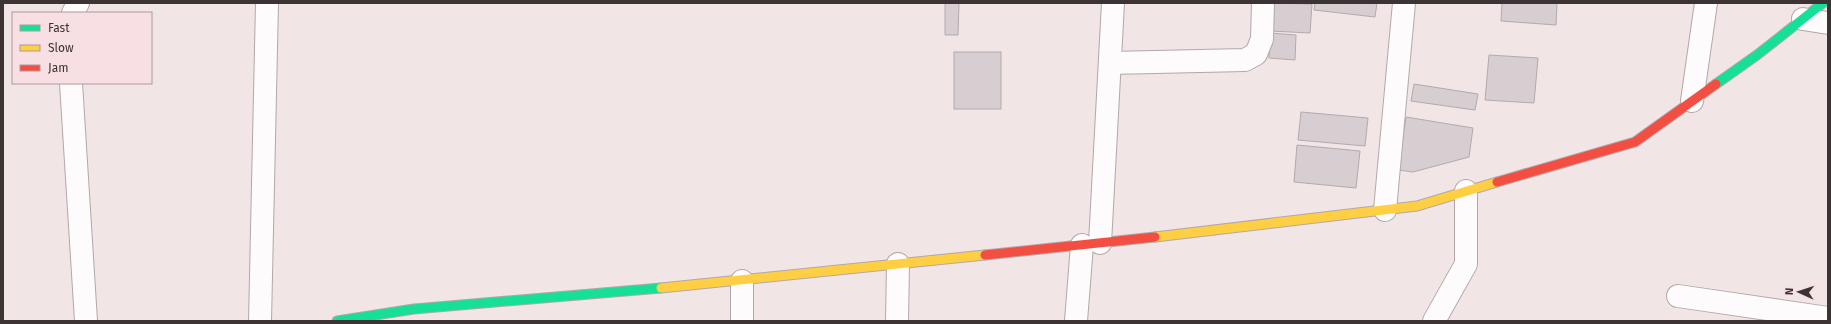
<svg xmlns="http://www.w3.org/2000/svg" width="1831" height="324" font-family="'Fira Sans',sans-serif">
  <rect width="100%" height="100%" fill="#f1e5e6"/>
  <g fill="#d6ced1" stroke="#b3aaad">
    <polygon points="945,3 959,3 958,35 945,35"/>
    <polygon points="1271,3 1312,4 1310,33 1270,31"/>
    <polygon points="1315,3 1377,3 1375,17 1314,10"/>
    <polygon points="1502,3 1557,3 1556,25 1501,21"/>
    <polygon points="1270,33 1296,35 1295,60 1269,58"/>
    <rect x="954" y="52" width="47" height="57"/>
    <polygon points="1489,55 1538,58 1534,103 1485,100"/>
    <polygon points="1414,84 1478,94 1475,110 1411,101"/>
    <polygon points="1301,112 1368,118 1365,146 1298,140"/>
    <polygon points="1406,117 1473,128 1469,157 1413,172 1398,170"/>
    <polygon points="1297,145 1360,151 1356,188 1294,182"/>
  </g>
  <g fill="none" stroke-linecap="round" stroke-linejoin="round">
    <defs>
      <g id="street">
        <polyline points="73,13 78,3"/>
        <polyline points="1803,19 1828,23"/>
        <polyline points="1110,63 1245,60 1256,54 1262,39 1263,3"/>
        <polyline points="71,83 86,321"/>
        <polyline points="1692,101 1706,3"/>
        <polyline points="1385,210 1404,3"/>
        <polyline points="1100,243 1113,3"/>
        <polyline points="1678,296 1828,318"/>
        <polyline points="260,321 267,3"/>
        <polyline points="742,321 742,281"/>
        <polyline points="897,321 898,264"/>
        <polyline points="1076,321 1082,245"/>
        <polyline points="1434,321 1466,264 1466,191"/>
      </g>
      <g id="fast">
        <polyline points="1716,84 1757,55 1823,3"/>
        <polyline points="337,321 414,309 661,288"/>
      </g>
      <g id="slow">
        <polyline points="1155,237 1417,206 1497,182"/>
        <polyline points="661,288 985,255"/>
      </g>
      <g id="jam">
        <polyline points="1497,182 1635,142 1716,84"/>
        <polyline points="985,255 1155,237"/>
      </g>
    </defs>
    <use href="#street" stroke="#b2a8aa" stroke-width="24"/>
    <use href="#fast" stroke="#b2a8aa" stroke-width="11"/>
    <use href="#slow" stroke="#b2a8aa" stroke-width="11"/>
    <use href="#jam" stroke="#b2a8aa" stroke-width="11"/>
    <use href="#street" stroke="#fdfbfb" stroke-width="22"/>
    <use href="#fast" stroke="#16e098" stroke-width="9"/>
    <use href="#slow" stroke="#ffcf43" stroke-width="9"/>
    <use href="#jam" stroke="#f24e42" stroke-width="9"/>
  </g>
  <rect width="1831" height="324" fill="none" stroke="#3c3334" stroke-width="8"/>
  <rect x="12" y="12" width="140" height="72" fill="#f7dfe3" stroke="#ac9a9d"/>
  <rect x="20" y="25" width="20" height="6" fill="#16e098" stroke="#ac9a9d"/>
  <text x="48" y="32" font-size="12" fill="#3c3334">Fast</text>
  <rect x="20" y="45" width="20" height="6" fill="#ffcf43" stroke="#ac9a9d"/>
  <text x="48" y="52" font-size="12" fill="#3c3334">Slow</text>
  <rect x="20" y="65" width="20" height="6" fill="#f24e42" stroke="#ac9a9d"/>
  <text x="48" y="72" font-size="12" fill="#3c3334">Jam</text>
  <g transform="translate(1799 292) rotate(273)" stroke="#f7dfe3" stroke-width="3" paint-order="stroke">
  <path d="M0-3L7 15L0 10L-7 15Z" fill="#3c3334"/>
  <text y="-6" font-size="11" font-weight="bold" text-anchor="middle" fill="#3c3334">N</text>
  </g>
</svg>
